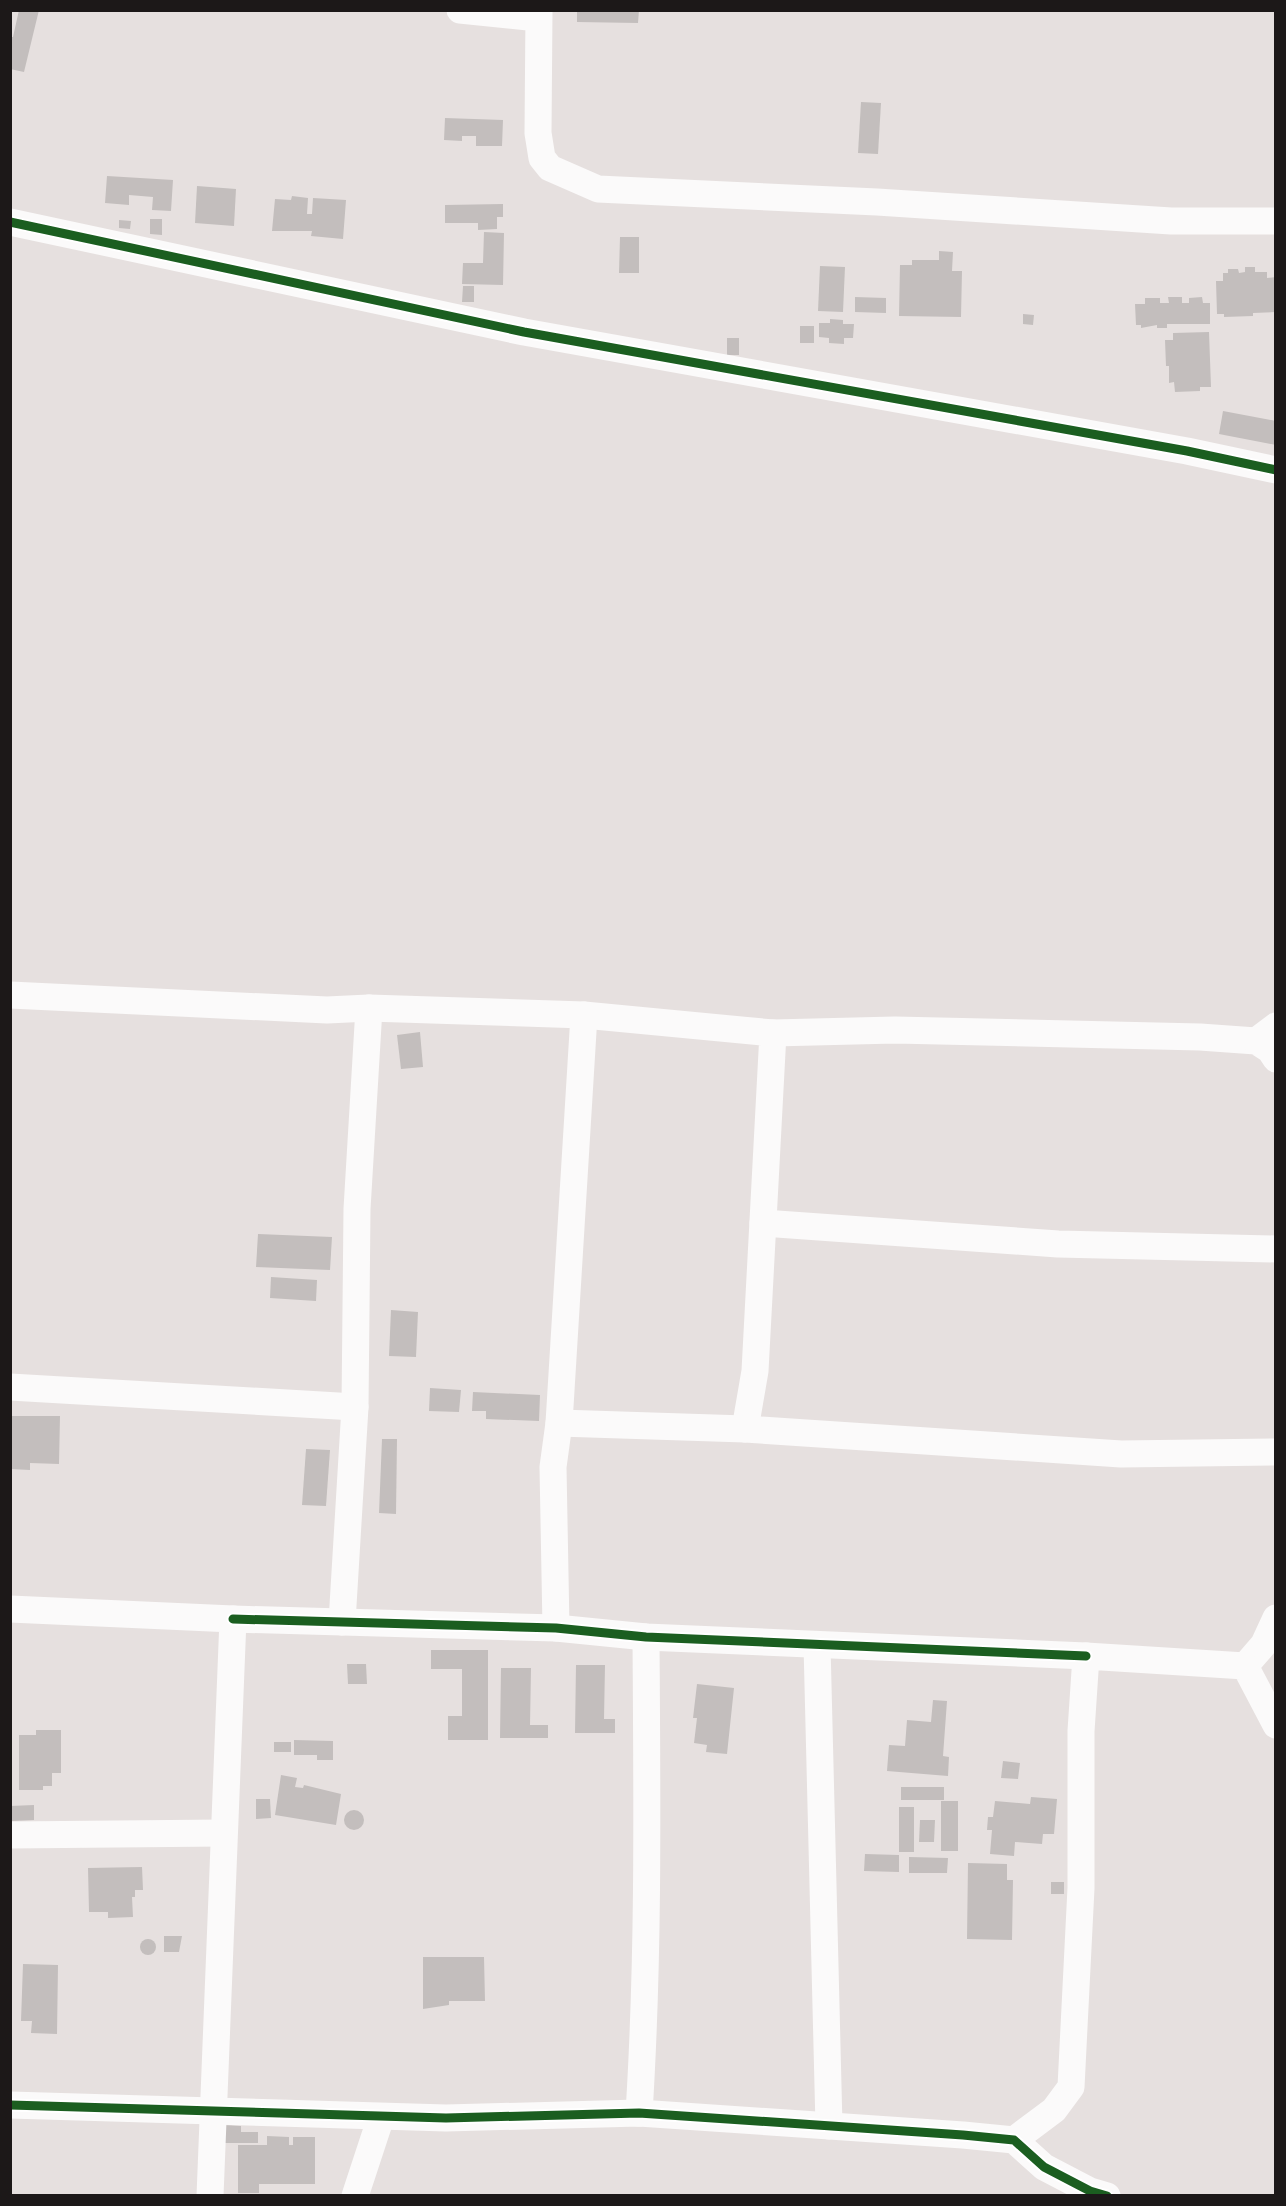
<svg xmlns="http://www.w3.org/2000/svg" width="1286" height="2206" font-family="'Source Sans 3',sans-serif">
  <rect width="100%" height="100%" fill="#e6e0df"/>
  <g fill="#c3bebd">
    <polygon points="19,10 39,10 24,72 10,69 10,37 13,37"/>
    <polygon points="577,10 639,10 638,23 577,22"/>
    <polygon points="861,102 881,103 878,154 858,153"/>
    <polygon points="445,118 503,120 502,146 476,146 476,136 462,136 462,141 444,140"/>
    <polygon points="107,176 173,180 171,211 152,210 153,197 129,195 129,205 105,203"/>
    <polygon points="197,186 236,189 234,226 195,223"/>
    <polygon points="292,196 308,198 307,214 312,214 313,198 346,200 343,239 311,236 312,231 272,231 275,199 291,200"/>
    <polygon points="503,204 503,217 497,217 497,229 478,230 478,223 445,223 445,205"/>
    <polygon points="150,219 162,219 162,235 150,234"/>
    <polygon points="119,220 131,221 130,229 119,228"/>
    <polygon points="484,232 504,233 503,285 462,284 463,263 483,263"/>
    <polygon points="620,237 639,237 639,273 619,273"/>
    <polygon points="939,251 953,252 952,271 962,271 961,317 899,316 900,265 912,265 912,260 939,260"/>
    <polygon points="820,266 845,267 843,312 818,311"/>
    <polygon points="1245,267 1255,267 1255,272 1267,272 1267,278 1276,277 1276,312 1253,313 1253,316 1224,317 1224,314 1217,314 1216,281 1223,281 1223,273 1228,273 1228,269 1238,269 1239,273 1245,272"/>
    <polygon points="463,286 474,286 474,302 462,302"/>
    <polygon points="855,297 886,298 886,313 855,312"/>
    <polygon points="1168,297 1182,297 1182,303 1189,303 1189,298 1202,297 1203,303 1210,303 1210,324 1167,324 1167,328 1157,328 1157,325 1141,328 1141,325 1136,325 1135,304 1145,304 1145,298 1160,298 1160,303 1169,303"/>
    <polygon points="1023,314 1034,315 1033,325 1023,324"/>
    <polygon points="830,319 843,320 843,324 854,324 853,338 844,338 844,344 829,343 829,338 819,337 819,323 830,323"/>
    <rect x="800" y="326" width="14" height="17"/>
    <polygon points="1209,332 1211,387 1200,387 1200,391 1175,392 1174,382 1169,383 1169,366 1166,366 1165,340 1173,340 1173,333"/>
    <rect x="727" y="338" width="12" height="17"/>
    <polygon points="1223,411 1276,421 1276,445 1219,434"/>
    <polygon points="420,1032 423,1067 401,1069 397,1035"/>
    <polygon points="258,1234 332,1237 330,1270 256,1267"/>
    <polygon points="271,1277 317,1280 316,1301 270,1298"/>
    <polygon points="391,1310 418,1312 416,1357 389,1356"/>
    <polygon points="430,1388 461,1390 459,1412 429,1411"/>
    <polygon points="473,1392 540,1395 539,1421 486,1419 486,1411 472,1411"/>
    <polygon points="10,1416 60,1416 59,1464 30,1463 30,1470 10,1469"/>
    <polygon points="382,1439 397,1439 396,1514 379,1513"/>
    <polygon points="306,1449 330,1450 326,1506 302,1505"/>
    <polygon points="431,1650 488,1650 488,1740 448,1740 448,1716 462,1716 462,1669 431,1669"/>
    <polygon points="347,1664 366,1664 367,1684 348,1684"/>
    <polygon points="576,1665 605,1665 604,1719 615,1719 615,1733 575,1733"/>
    <polygon points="501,1668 531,1668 530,1725 548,1725 548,1738 500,1738"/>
    <polygon points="697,1684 734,1688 727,1754 706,1752 707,1745 694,1743 697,1718 693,1718"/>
    <polygon points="933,1700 947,1701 943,1756 949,1757 948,1776 887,1771 889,1745 905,1746 907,1720 931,1722"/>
    <polygon points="36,1730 61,1730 61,1773 52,1773 52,1786 43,1786 43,1790 19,1790 19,1735 36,1735"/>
    <polygon points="294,1740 333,1741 333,1760 317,1760 317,1755 294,1755"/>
    <rect x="274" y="1742" width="17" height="10"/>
    <polygon points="1003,1761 1020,1763 1018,1779 1001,1778"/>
    <polygon points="281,1775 297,1778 295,1787 303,1788 304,1785 341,1794 336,1825 275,1815"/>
    <rect x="901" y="1787" width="43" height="13"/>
    <polygon points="1031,1797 1057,1799 1054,1834 1043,1834 1042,1844 1015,1842 1014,1856 990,1854 992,1830 987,1830 988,1817 993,1817 995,1801 1030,1804"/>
    <polygon points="256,1799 270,1799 271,1818 256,1819"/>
    <rect x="941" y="1801" width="17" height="50"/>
    <polygon points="34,1805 34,1820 11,1821 10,1806"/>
    <rect x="899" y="1807" width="15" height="45"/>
    <circle cx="354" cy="1820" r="10"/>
    <polygon points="920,1820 935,1820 934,1842 919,1842"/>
    <polygon points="865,1854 899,1855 899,1872 864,1871"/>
    <polygon points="909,1857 948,1858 947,1873 909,1873"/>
    <polygon points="968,1863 1007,1864 1007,1880 1013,1880 1012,1940 967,1939"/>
    <polygon points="142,1867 143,1890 135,1890 135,1897 132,1897 133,1917 108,1918 108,1912 89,1912 88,1868"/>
    <rect x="1051" y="1882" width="13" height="12"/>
    <polygon points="164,1936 182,1936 179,1952 164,1952"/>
    <circle cx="148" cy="1947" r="8"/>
    <polygon points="423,1957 484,1957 485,2001 449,2001 449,2005 423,2009"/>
    <polygon points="23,1964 58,1965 57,2034 31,2033 32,2021 21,2021"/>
    <polygon points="223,2125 241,2126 241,2132 258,2132 258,2143 223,2143"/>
    <polygon points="267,2136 289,2137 289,2145 293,2145 293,2137 315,2137 315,2184 259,2184 259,2193 238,2193 238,2145 267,2145"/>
  </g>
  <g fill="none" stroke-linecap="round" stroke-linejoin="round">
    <g stroke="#fbfafa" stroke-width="27">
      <polyline points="460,10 538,18"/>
      <polyline points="539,10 538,133 542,158 550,168 598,189 877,202 1171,221 1276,221"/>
      <polyline points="10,222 524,332 1187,451 1276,470"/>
      <polyline points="10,995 327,1010 369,1008 357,1209 355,1407"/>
      <polyline points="369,1008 584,1015 773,1033 755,1371 745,1429"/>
      <polyline points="773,1033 895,1030 1200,1037 1256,1041 1270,1050 1276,1059"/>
      <polyline points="1256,1041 1276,1026"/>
      <polyline points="763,1223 1058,1244 1276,1249"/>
      <polyline points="10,1387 355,1407 342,1622"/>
      <polyline points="559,1423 745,1429 1121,1454 1276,1452"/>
      <polyline points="10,1609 233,1619 210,2196"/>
      <polyline points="233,1619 556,1628 646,1637 1086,1656"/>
      <polyline points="556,1628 553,1467 559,1423 584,1015"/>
      <polyline points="817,1645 829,2126"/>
      <polyline points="1245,1666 1264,1644 1276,1618"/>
      <polyline points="10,1835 223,1833"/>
      <polyline points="10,2105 446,2118 639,2113 963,2135 1014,2140 1044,2167 1090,2191 1107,2196"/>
      <path d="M639 2113C649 1954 647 1796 646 1637"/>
      <polyline points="1014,2140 1054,2110 1071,2087 1081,1888 1081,1731 1086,1656 1245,1666 1276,1725"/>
      <polyline points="355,2196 381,2117"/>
    </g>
    <defs>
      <g id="cycleway">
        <polyline points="10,222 524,332 1187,451 1276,470"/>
        <polyline points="233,1619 556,1628 646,1637 1086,1656"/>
        <polyline points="10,2105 446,2118 639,2113 963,2135 1014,2140 1044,2167 1090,2191 1107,2196"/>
      </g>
    </defs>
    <use href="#cycleway" stroke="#fff" stroke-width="13"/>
    <use href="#cycleway" stroke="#1b5e20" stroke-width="9"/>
  </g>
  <rect width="1286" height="2206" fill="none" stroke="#1c1818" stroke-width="24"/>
</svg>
